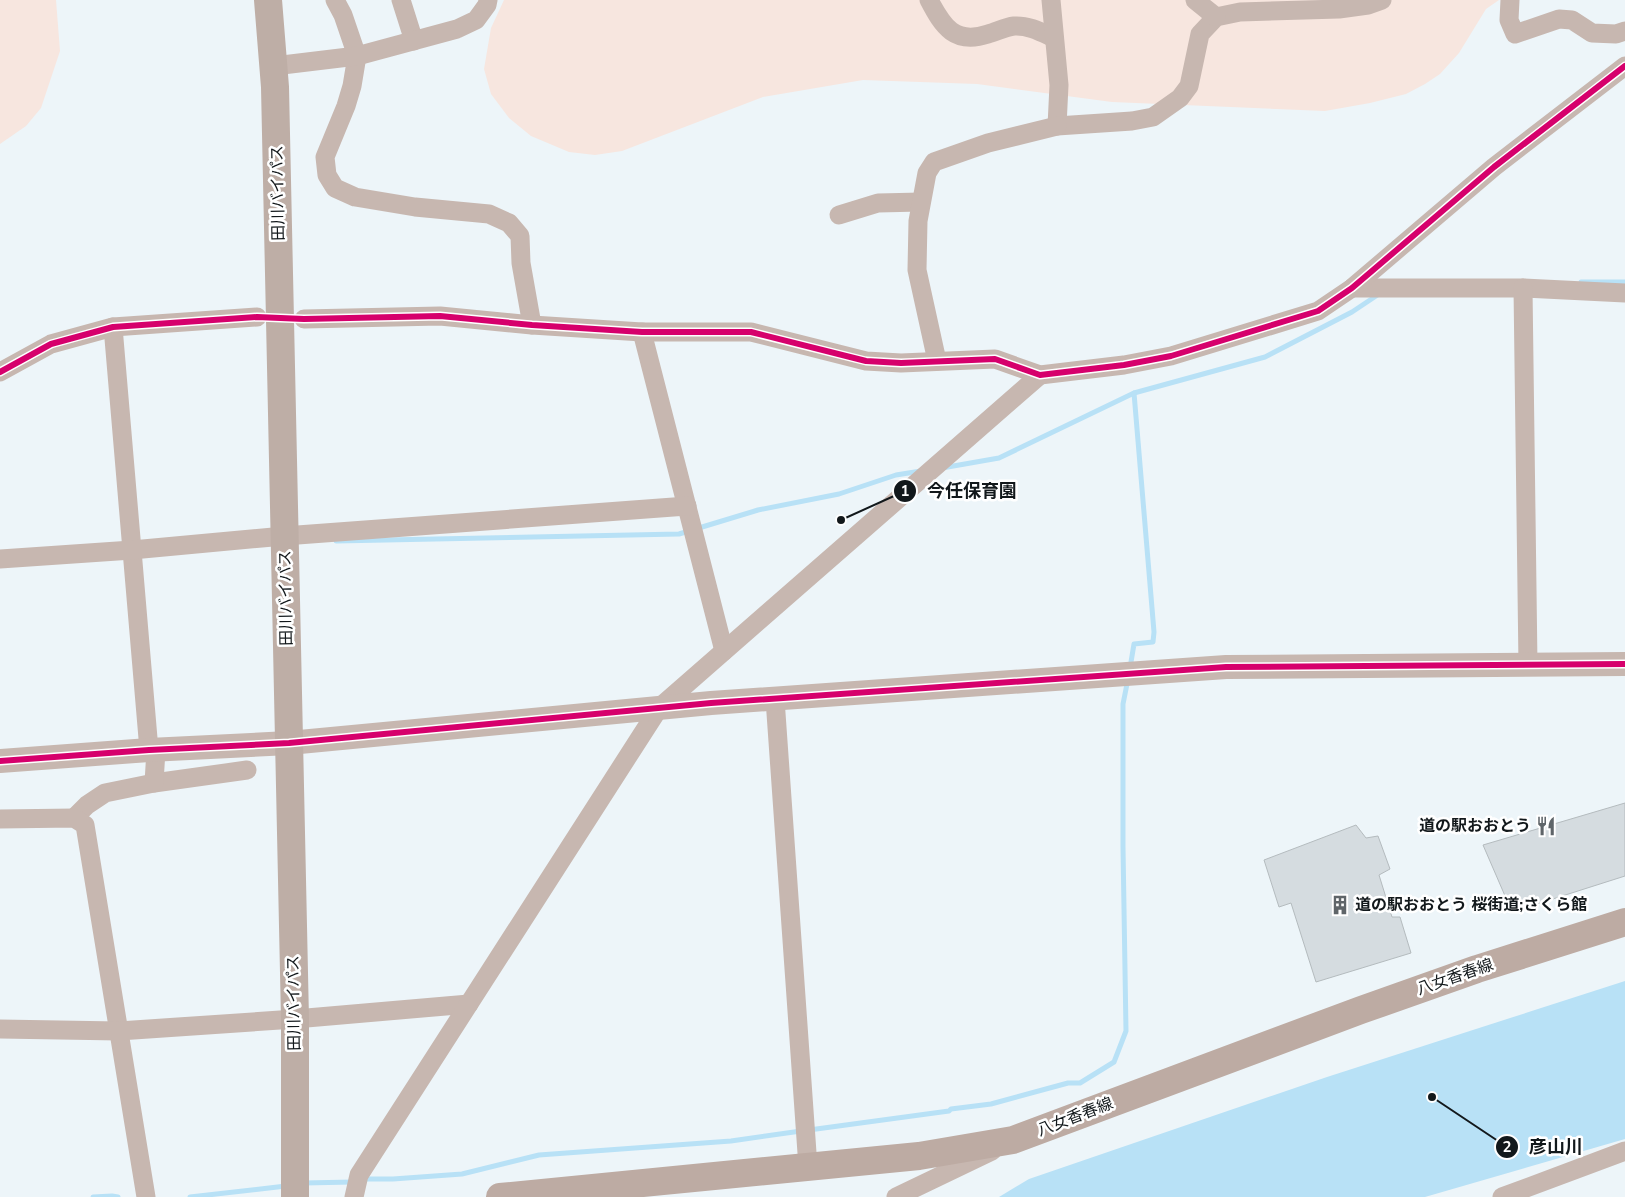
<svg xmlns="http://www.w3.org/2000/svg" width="1625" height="1197" font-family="'Nunito Sans','Noto Sans JP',sans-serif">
  <rect width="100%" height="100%" fill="#edf5f9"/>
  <g fill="#f7e6df">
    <polygon points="0,0 56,0 60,51 41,108 26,126 0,144"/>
    <polygon points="504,0 1499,0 1486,9 1459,53 1440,74 1425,84 1406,94 1370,103 1325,111 1112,102 977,84 863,80 763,97 622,151 595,155 569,152 531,136 509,118 491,94 484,69 491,28"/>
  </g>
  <polygon fill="#b8e1f6" points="1625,981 1625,1139 1425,1197 999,1197 1029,1179 1327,1077"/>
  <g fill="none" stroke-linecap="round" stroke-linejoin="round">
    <g stroke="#b8e1f6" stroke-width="5">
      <polyline points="1581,282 1625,282"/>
      <polyline points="942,468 999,458 1134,393 1265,357 1352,312 1379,294"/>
      <polyline points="336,541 679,534 758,510 839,494 896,475 921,471"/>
      <polyline points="1130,668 1134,644 1153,642 1154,632 1134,393"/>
      <polyline points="809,1130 949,1111 951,1109 991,1104 1068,1083 1080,1083 1114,1062 1126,1031 1123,847 1123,704 1128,679"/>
      <polyline points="363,1179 393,1179 462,1174 539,1155 731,1141 801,1131"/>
      <polyline points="304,1183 353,1182"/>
      <polyline points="93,1197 112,1196 118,1197"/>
      <polyline points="190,1197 286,1186"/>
    </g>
  </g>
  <g fill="#d5dce0" stroke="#b4bbbe">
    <polygon points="1625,803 1625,876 1512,912 1483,845"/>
    <polygon points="1356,825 1366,838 1378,836 1390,869 1379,875 1392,917 1400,917 1411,953 1316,982 1291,903 1279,907 1264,860"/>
  </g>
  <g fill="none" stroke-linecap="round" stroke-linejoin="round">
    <g stroke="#c7b7b0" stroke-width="19">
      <polyline points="335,0 343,15 357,56 352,86 346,106 325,157 327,175 335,188 355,197 415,207 489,214 509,223 520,236 521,263 532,325"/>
      <polyline points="401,0 414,41"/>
      <path d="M929 0C943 27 955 45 988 34 996 32 1005 27 1014 26 1028 25 1041 32 1054 38"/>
      <polyline points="1051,0 1059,85 1057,126 1132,121 1153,117 1180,98 1189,86 1200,34 1216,17 1240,12 1339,9 1368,5 1382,0"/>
      <polyline points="1195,0 1216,17"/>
      <polyline points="1510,0 1509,20 1515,34 1559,19 1572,20 1592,33 1616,34 1625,31"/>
      <polyline points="274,66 357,56 457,29 476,20 487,5 488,0"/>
      <polyline points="839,215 878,203 921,202"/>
      <polyline points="1352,288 1523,288 1625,293"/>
      <polyline points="1523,288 1528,665"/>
      <polyline points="304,319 440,316 532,325 642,332 751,332 866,361 901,363 995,359 1040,375 1124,365 1171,356 1318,311 1352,288 1494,167 1625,66"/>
      <polyline points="113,327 149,750"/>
      <polyline points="642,332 724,651"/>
      <polyline points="937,361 917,270 918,221 927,173 934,162 988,143 1057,126"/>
      <polyline points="0,372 51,344 113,327 257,317"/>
      <polyline points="0,559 132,550 284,536 687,506"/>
      <polyline points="775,699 808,1167"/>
      <polyline points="154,783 247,770"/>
      <polyline points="74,818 87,805 105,793 154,783 156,750"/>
      <polyline points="0,819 74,818 85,825 146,1197"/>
      <polyline points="0,1029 119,1031 295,1019 469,1004"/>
      <polyline points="354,1197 359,1175 659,708 1040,375"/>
      <polyline points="896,1197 992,1151"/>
      <polyline points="1502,1197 1625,1151"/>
    </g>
    <polyline stroke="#c7b7b0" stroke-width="24" points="0,761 149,750 289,743 711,703 1226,667 1625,664"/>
    <polyline stroke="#bdaba3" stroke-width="28" points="500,1197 919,1156 1013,1140 1361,1010 1477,969 1625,922"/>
    <polyline stroke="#beaea6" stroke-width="28" points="268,0 275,87 295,1019 295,1197"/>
    <defs>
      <g id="cycleway">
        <polyline points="0,372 51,344 113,327 257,317 304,319 440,316 532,325 642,332 751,332 866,361 901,363 995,359 1040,375 1124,365 1171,356 1318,311 1352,288 1494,167 1625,66"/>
        <polyline points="0,761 149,750 289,743 711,703 1226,667 1625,664"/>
      </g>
    </defs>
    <use href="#cycleway" stroke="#fff" stroke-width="9"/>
    <use href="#cycleway" stroke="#d6006c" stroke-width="6"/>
  </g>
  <defs>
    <symbol id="restaurant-bare" viewBox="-9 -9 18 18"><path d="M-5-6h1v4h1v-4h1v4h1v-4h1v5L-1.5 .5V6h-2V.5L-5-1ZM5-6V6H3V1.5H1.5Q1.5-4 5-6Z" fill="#5f6569" stroke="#fff" stroke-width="2.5" paint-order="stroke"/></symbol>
    <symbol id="building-bare" viewBox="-9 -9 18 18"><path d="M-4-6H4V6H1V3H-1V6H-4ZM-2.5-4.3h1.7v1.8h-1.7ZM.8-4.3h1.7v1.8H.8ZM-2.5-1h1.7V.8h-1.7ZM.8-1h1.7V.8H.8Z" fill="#5f6569" stroke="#fff" stroke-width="2.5" paint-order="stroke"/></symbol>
  </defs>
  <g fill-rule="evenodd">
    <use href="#restaurant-bare" x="1532" y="812" width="28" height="28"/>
    <use href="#building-bare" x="1326" y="891" width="28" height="28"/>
  </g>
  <g text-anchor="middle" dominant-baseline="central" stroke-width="5" stroke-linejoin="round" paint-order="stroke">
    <g font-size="16" fill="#12181b" stroke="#fff">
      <text transform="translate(278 193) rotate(-91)">田川バイパス</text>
      <text transform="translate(286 598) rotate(-91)">田川バイパス</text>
      <text transform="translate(1455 977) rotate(-19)">八女香春線</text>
      <text transform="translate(294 1003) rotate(-91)">田川バイパス</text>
      <text transform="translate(1075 1117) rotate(-21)">八女香春線</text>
    </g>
    <g font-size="16" font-weight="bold" fill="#12181b" stroke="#fff" text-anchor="end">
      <text x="1531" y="826">道の駅おおとう</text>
      <text x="1355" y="905" text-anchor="start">道の駅おおとう 桜街道;さくら館</text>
    </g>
  </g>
  <path fill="none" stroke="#12181b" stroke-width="2" d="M841 520L905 491M1432 1097L1507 1147"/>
  <g fill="#12181b" stroke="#fff" stroke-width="2">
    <circle cx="841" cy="520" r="5"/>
    <circle cx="1432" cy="1097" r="5"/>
    <circle cx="905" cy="491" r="12"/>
    <circle cx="1507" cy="1147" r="12"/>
  </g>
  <g font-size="15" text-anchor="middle" font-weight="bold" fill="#fff">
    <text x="905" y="496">1</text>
    <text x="1507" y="1152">2</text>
  </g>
  <g font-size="18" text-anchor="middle" font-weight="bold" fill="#12181b" stroke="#fff" stroke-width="5" stroke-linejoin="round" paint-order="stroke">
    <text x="972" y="497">今任保育園</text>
    <text x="1556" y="1153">彦山川</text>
  </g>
</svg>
